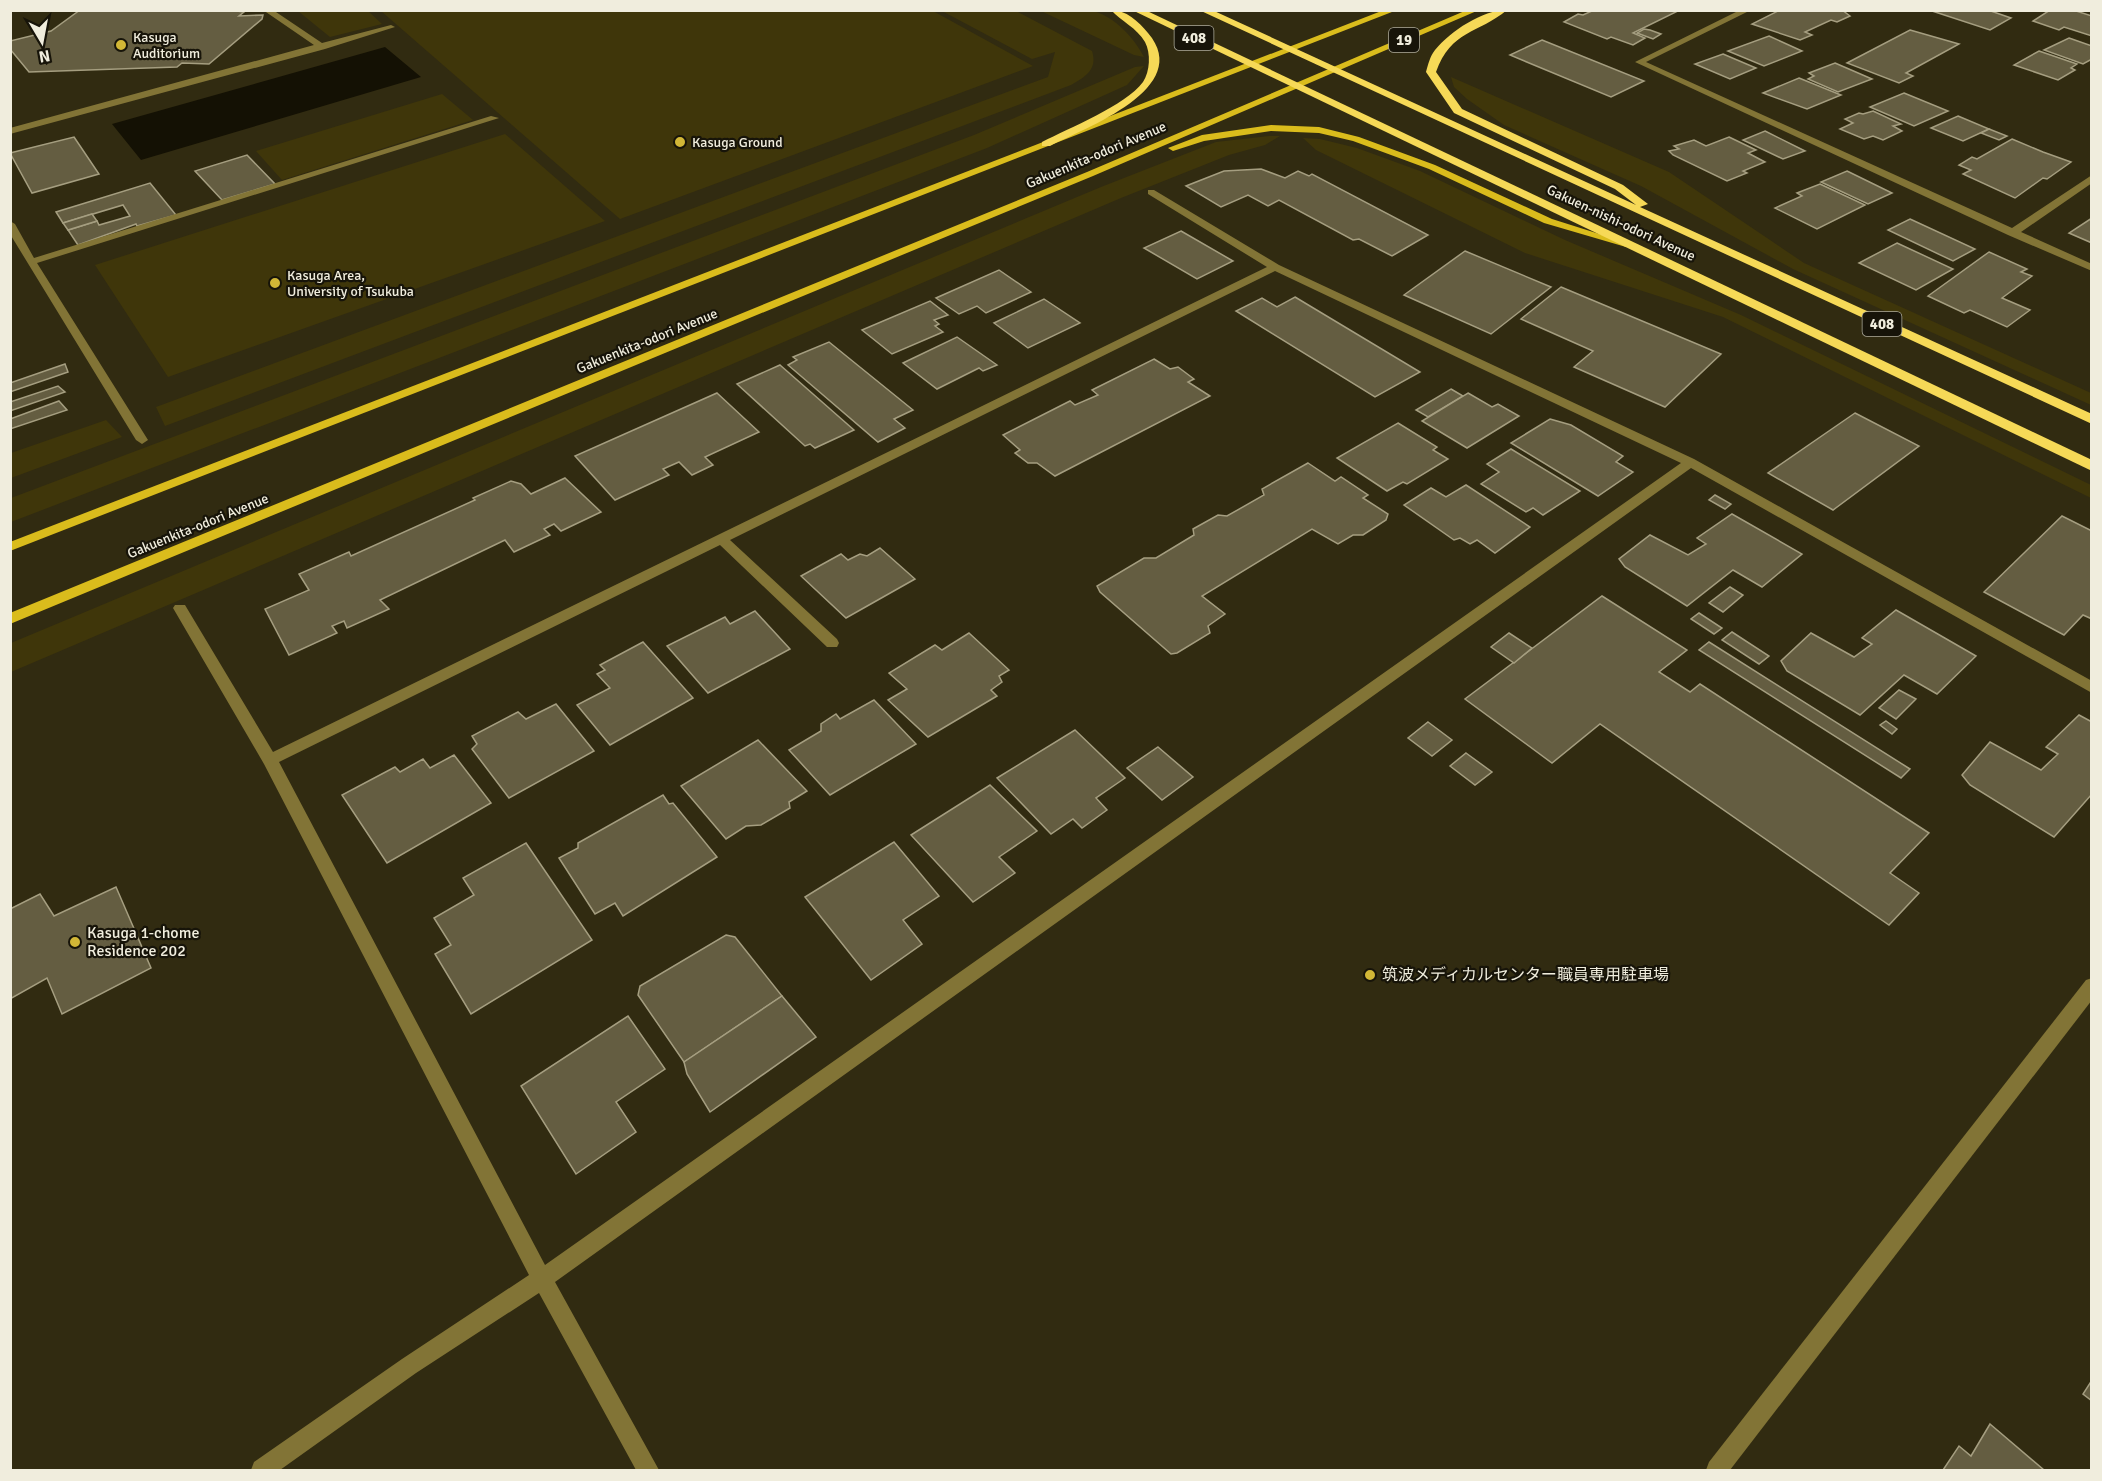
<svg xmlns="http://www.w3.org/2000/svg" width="2102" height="1481" font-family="Signika,'Noto Sans JP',sans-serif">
  <rect width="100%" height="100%" fill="#312b11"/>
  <g fill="#3f360a">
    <polygon points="298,11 368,11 382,24 330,37"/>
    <polygon points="381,11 933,11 1033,66 620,219"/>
    <path d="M942 11H1016L1092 51C1098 70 1085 77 1071 85L165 426 156 407 1048 77 1055 52 1032 59Z"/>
    <path d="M1041 11C1057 10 1075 8 1090 10 1113 15 1134 37 1144 57L1134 55Z"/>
    <polygon points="1144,66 1127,85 987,148 11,522 11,498 974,135 1135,67"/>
    <polygon points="1451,77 1669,172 1804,263 2091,393 2091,405 1793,269 1641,186 1504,125 1467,99 1454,87"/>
    <polygon points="442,94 473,120 282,180 256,151"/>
    <polygon points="505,134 605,221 168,377 95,265"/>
    <polygon points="1269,136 1280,136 1265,145 1229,155 1121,198 11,672 11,643 1101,187 1216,142"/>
    <polygon points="1303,138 1320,139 1357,148 1420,171 1565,240 1741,315 2091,485 2091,498 1723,317 1525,253 1316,150"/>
    <polygon points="106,420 122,437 11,478 11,453"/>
  </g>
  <polygon fill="#141104" points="385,47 421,77 141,160 112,124"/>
  <g fill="#645d41" stroke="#a59e80" stroke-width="1.5">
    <polygon points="80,10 229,10 244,12 239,16 263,15 262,19 209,64 182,63 177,67 29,72 10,49 10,41 51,31"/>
    <polygon points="1594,10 1675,10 1678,11 1633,33 1645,38 1633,45 1611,37 1607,39 1564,22 1578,14 1583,15"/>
    <polygon points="1780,10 1842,10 1850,16 1837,22 1831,20 1805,32 1812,35 1800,40 1752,24"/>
    <polygon points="1929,10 1988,10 2011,18 1990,30"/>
    <polygon points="2050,10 2073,10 2092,16 2092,36 2064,27 2059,30 2033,21"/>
    <polygon points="1644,29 1650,30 1661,34 1653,39 1637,33"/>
    <polygon points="1910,30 1959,44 1906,73 1913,76 1899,83 1847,63"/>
    <polygon points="1769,36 1802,51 1764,66 1728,51"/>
    <polygon points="2069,38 2092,46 2092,59 2083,64 2044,50"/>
    <polygon points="1542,40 1644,81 1611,97 1510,55"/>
    <polygon points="2039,51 2077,64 2071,68 2075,70 2058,80 2014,65"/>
    <polygon points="1723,54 1756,68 1730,79 1695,64"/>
    <polygon points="1835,63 1872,79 1838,92 1808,79 1814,76 1809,73"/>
    <polygon points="1799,78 1841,95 1807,109 1763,93"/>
    <polygon points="1904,93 1948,111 1914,126 1870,107"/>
    <polygon points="1873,111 1901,124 1893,126 1902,131 1883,140 1873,136 1864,139 1840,129 1853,123 1845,119 1859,113 1863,114"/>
    <polygon points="1958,116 1989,129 1963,141 1931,128"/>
    <polygon points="1989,129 2007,136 1999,140 1981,133"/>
    <polygon points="1765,131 1805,151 1783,159 1743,140"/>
    <polygon points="74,137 99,174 32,193 10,153"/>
    <polygon points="1729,137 1756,150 1748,153 1765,162 1743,171 1747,173 1727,181 1673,155 1669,151 1679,149 1674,146 1694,140 1706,146"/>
    <polygon points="2012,139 2043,152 2071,162 2047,179 2043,178 2015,198 1963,174 1971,170 1959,165 1972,157 1977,159"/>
    <polygon points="247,155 275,184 222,200 195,171"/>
    <polygon points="1261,169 1285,178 1298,171 1309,176 1312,174 1428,235 1392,256 1359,239 1353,240 1279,200 1268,206 1248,195 1221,207 1186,186 1224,171"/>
    <polygon points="1847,171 1892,193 1868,204 1821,182"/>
    <polygon points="150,183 176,215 137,226 136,224 78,245 68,230 97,221 99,225 130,216 123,205 63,223 56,212"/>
    <polygon points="1820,184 1865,205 1817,229 1775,208 1802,196 1797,193"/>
    <polygon points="92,214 97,221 68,230 63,223"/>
    <polygon points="2092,218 2092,243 2069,233"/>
    <polygon points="1910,219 1975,249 1953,261 1888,230"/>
    <polygon points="1181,231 1233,261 1197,279 1144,248"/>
    <polygon points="1897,243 1953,269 1916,290 1859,263"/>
    <polygon points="1465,251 1551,287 1491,334 1404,295"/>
    <polygon points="1989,252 2027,269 2021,272 2032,276 2002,298 2030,310 2007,327 1970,310 1964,313 1928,296"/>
    <polygon points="999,270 1031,292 986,313 977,306 959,314 936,298"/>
    <polygon points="1561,287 1721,354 1665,407 1574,367 1593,351 1521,319"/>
    <polygon points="1295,297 1420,372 1375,397 1236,311 1262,298 1277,307"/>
    <polygon points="1044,299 1080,323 1028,348 994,323"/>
    <polygon points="930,301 948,315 934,320 939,324 935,326 943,332 892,354 862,330"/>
    <polygon points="957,337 997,365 983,371 979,368 937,389 903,363"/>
    <polygon points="829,342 913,410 894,419 905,428 878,442 788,365 797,360 793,357"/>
    <polygon points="1154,359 1170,369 1178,367 1194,379 1188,382 1210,396 1055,476 1037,463 1028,463 1015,453 1020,450 1003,435 1070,401 1075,405 1098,395 1092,390"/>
    <polygon points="65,364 68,372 10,392 10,383"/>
    <polygon points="780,365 854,430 815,448 810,444 805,446 737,384"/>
    <polygon points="58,386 65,392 10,411 10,402"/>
    <polygon points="1451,389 1463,396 1428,417 1416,410"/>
    <polygon points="717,393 759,432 705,457 713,465 692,475 679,462 663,469 669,475 615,500 575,456"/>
    <polygon points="1468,393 1492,407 1498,404 1519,416 1467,448 1422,421"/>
    <polygon points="59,401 67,410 10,429 10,419"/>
    <polygon points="1855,413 1919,446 1833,510 1768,473"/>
    <polygon points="1550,419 1571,425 1623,456 1616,462 1633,472 1598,496 1511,443"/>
    <polygon points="1398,423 1437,447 1433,450 1448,459 1407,484 1403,482 1387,491 1337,458"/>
    <polygon points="1511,449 1580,491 1543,515 1533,508 1526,512 1481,484 1499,472 1487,464"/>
    <polygon points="1308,463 1335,481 1341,477 1368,495 1363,498 1388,514 1386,520 1363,535 1353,535 1338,544 1312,529 1202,596 1225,614 1208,626 1210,633 1177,653 1171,654 1100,592 1097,586 1144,558 1156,558 1194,535 1193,529 1218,515 1227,516 1264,495 1262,489"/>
    <polygon points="565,478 601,512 561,531 554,524 544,529 550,535 514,552 505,540 380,600 389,609 347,628 344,621 332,626 337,633 289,655 265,609 309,590 299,574 349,552 351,556 475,500 473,498 511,481 521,484 531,494"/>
    <polygon points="1466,485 1530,527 1495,553 1477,540 1470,544 1460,538 1454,540 1404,505 1431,488 1446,497"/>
    <polygon points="1715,495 1731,504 1725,509 1709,500"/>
    <polygon points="1732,514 1802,554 1762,587 1733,570 1687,606 1625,567 1619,559 1650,535 1688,555 1706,544 1697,538"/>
    <polygon points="2062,516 2092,531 2092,619 2083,615 2064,635 1984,592"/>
    <polygon points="880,548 915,579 846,618 801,576 841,554 848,560 860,554 867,556"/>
    <polygon points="1730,587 1743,595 1723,612 1709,603"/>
    <polygon points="1602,596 1687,650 1659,672 1690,692 1700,684 1929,833 1890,873 1919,893 1889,925 1600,724 1552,763 1465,699"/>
    <polygon points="1896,610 1976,656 1937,694 1904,675 1860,715 1787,671 1781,661 1811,633 1854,657 1872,644 1862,638"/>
    <polygon points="755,611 790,649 708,693 667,646 725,617 730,624"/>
    <polygon points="1699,613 1722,628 1714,634 1691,619"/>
    <polygon points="1732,632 1769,656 1759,664 1722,640"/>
    <polygon points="969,633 1009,670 999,676 1002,682 991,690 997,696 928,737 888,700 907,689 889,673 935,645 942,650"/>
    <polygon points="1509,633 1532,648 1514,663 1491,647"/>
    <polygon points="643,642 693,698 610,745 577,705 610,688 597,674 605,670 600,665"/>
    <polygon points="1709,642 1910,769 1901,778 1699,650"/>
    <polygon points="1899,690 1916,699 1896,719 1879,708"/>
    <polygon points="874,700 916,744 830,795 789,750 821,731 821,724 836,714 840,719"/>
    <polygon points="556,704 594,751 509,798 472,749 477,744 472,736 518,712 526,719"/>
    <polygon points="2079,715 2092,722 2092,794 2054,837 1970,785 1962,775 1990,742 2041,770 2058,754 2046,747"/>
    <polygon points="1886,721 1897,729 1892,734 1880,725"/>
    <polygon points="1428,722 1452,740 1432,756 1408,738"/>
    <polygon points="1075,730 1125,778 1096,798 1107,810 1082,828 1073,819 1051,834 997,778"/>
    <polygon points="758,740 807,791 789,802 790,808 761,825 746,826 726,839 681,786"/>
    <polygon points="1158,747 1193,777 1162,800 1127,768"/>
    <polygon points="1466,753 1492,772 1475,785 1450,766"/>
    <polygon points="454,755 491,803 387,863 342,795 395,767 400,772 423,759 430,768"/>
    <polygon points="990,785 1037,831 999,857 1015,873 973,902 911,835"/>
    <polygon points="663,795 669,804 673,803 717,857 623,916 615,903 595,914 559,858 578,848 578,843"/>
    <polygon points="894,842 939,896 903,920 922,944 871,980 805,897"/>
    <polygon points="526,843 592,940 471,1014 435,954 451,945 434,918 474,895 463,878"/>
    <polygon points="116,887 151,968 62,1014 47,978 10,999 10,909 40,894 54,916"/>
    <polygon points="726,935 735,937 782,996 684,1062 638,995 640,986"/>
    <polygon points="782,996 816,1037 710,1112 687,1074 684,1062"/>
    <polygon points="628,1016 665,1069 616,1102 636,1132 576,1174 521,1086"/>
    <polygon points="2092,1380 2092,1401 2083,1394"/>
    <polygon points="1990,1424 2044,1470 1943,1470 1959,1446 1971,1456"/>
  </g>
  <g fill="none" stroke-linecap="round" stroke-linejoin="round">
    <g fill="#827436" fill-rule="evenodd">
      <polygon points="263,10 273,10 322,43 391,25 395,27 325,49 10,134 10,128 314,45"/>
      <polygon points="1740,10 1751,10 1646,62 2012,228 2092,175 2092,183 2021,232 2092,264 2092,271 2008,235 1635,62"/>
      <polygon points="491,116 499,118 37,263 148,440 142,444 136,440 10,234 10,221 15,224 34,258"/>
      <path d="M1148 190H1154L1279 265 1694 459 2092 681V693L1691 468 555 1282 659 1470H636L539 1293 416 1373 280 1470H251L254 1462 402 1359 529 1275 264 764 173 608 175 605H185L273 752 1267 267 1148 194ZM1275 271 1681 463 545 1265 279 762 720 545 827 647H837L839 643 837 639 730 540Z"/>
      <polygon points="2092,978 2092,1000 1730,1470 1706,1470 1709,1462 2086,980"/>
    </g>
    <g fill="#dabc1c" fill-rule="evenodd">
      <polygon points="1384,10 1397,10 10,551 10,542"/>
      <polygon points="1467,10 1479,10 1093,176 10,624 10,613 1087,172"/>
      <polygon points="1271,125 1319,127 1359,137 1435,165 1552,219 1631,244 1626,247 1544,223 1429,169 1353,141 1319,133 1271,131 1204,141 1173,151 1168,148 1202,135"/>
    </g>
    <g fill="#f6d957" fill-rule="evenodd">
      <path d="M1111 10C1126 10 1138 21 1148 33 1195 88 1085 128 1050 146H1042V142C1069 128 1125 106 1143 82 1150 72 1151 53 1145 42 1137 28 1121 21 1111 10Z"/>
      <polygon points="1132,10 1145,10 2092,460 2092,471"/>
      <path d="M1199 10H1212L1636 205 1615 189 1454 113 1426 72C1428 65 1430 56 1435 50 1451 31 1482 10 1507 10 1478 34 1451 30 1436 72L1462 109 1623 185 1648 204 1640 207 2092 414V424Z"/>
    </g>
  </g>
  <g fill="#d2b736" stroke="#171409" stroke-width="2">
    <circle cx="121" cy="45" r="6"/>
    <circle cx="680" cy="142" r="6"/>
    <circle cx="275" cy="283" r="6"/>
    <circle cx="75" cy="942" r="6"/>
    <circle cx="1370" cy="975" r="6"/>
  </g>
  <g text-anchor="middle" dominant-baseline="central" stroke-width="4.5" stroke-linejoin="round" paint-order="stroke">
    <g font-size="14" fill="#f0eddd" stroke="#171409" text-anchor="start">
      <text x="133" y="37">Kasuga<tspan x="133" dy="16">Auditorium</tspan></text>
      <text x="692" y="142">Kasuga Ground</text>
      <text x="287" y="275">Kasuga Area,<tspan x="287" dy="16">University of Tsukuba</tspan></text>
    </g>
    <g font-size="14" fill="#f0eddd" stroke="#171409">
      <text transform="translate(1096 155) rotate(-23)">Gakuenkita-odori Avenue</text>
      <text transform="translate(1621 223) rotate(25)">Gakuen-nishi-odori Avenue</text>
      <text transform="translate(647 341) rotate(-22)">Gakuenkita-odori Avenue</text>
      <text transform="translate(198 526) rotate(-22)">Gakuenkita-odori Avenue</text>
    </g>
    <g fill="#171409" stroke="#afac9d" stroke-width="1.5">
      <rect x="1174.5" y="26" width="39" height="24" rx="4.5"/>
      <rect x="1389" y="28" width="30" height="24" rx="4.5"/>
      <rect x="1862.5" y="312" width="39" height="24" rx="4.5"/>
    </g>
    <g font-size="15" font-weight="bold" fill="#f0eddd">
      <text x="1194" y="38">408</text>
      <text x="1404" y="40">19</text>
      <text x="1882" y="324">408</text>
    </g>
    <g font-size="16" fill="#f0eddd" stroke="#171409" text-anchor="start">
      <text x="87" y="933">Kasuga 1-chome<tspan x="87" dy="18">Residence 202</tspan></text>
      <text x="1382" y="975">筑波メディカルセンター職員専用駐車場</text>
    </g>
  </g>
  <rect width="2102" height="1481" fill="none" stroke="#f0eddd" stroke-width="24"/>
  <g transform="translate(42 42) rotate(170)" stroke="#171409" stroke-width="4.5" paint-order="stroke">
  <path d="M0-4.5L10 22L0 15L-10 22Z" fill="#f0eddd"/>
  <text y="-9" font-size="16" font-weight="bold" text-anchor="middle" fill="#f0eddd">N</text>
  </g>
</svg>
